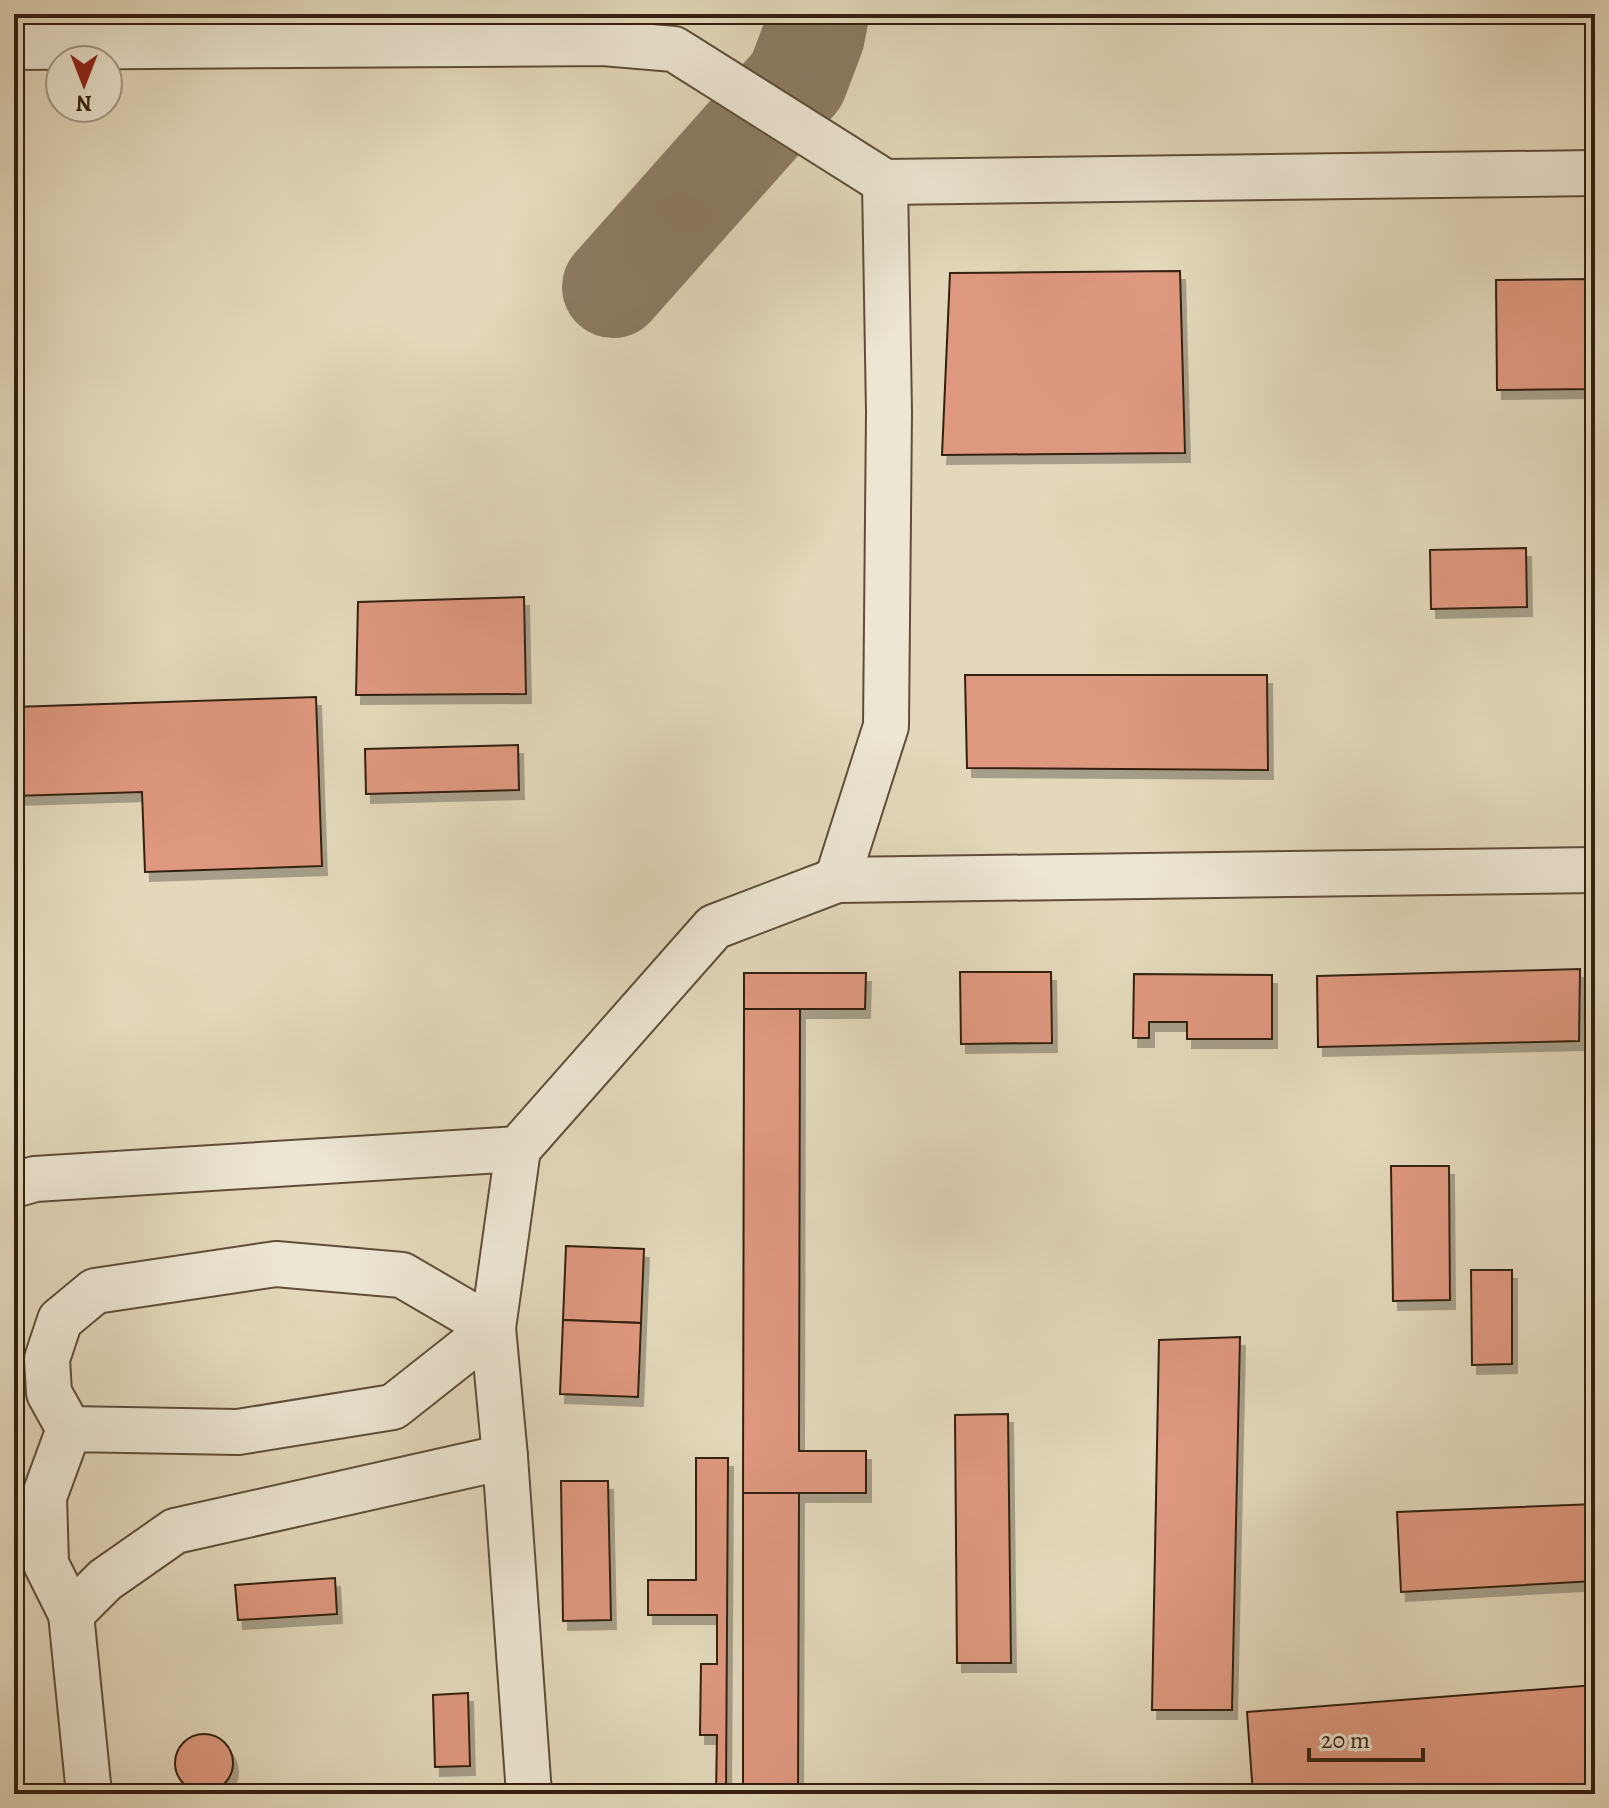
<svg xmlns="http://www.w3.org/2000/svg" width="1609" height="1808" font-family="Alegreya,serif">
  <defs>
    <filter id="shadow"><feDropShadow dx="5" dy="9" stdDeviation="0" flood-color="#0004"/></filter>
  </defs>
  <rect width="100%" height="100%" fill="#e3d8bb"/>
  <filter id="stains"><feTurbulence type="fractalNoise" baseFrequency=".0025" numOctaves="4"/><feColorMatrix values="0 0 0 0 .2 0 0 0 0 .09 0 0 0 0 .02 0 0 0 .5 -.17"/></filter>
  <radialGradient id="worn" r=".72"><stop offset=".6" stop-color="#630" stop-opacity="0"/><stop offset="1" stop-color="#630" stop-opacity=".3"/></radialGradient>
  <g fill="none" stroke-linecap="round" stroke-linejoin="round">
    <polyline stroke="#8b7c64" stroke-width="102" points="613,287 797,80 814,35 818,14"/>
  </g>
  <g fill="#df9880" stroke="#33200e" stroke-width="2" filter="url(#shadow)">
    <polygon points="1180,271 1185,453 942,455 950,273"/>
    <polygon points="1595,279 1595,389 1497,390 1496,280"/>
    <polygon points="1526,548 1527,607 1431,609 1430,550"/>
    <polygon points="524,597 526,694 356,695 358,602"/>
    <polygon points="965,675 1267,675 1268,770 967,768"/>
    <polygon points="316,697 322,866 145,872 142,792 14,796 14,707"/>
    <polygon points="518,745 519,790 366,794 365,749"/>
    <polygon points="1580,969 1579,1041 1318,1047 1317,976"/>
    <polygon points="960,972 1051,972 1052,1043 961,1044"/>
    <polygon points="744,973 866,973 865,1009 744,1009"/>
    <polygon points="1134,974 1272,975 1272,1039 1187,1039 1187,1022 1149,1022 1149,1038 1133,1038"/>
    <polygon points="744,1009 800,1009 799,1451 866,1451 866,1493 743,1493"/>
    <polygon points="1391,1166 1449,1166 1450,1300 1393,1301"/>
    <polygon points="566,1246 644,1249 641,1323 563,1320"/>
    <polygon points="1471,1270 1512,1270 1512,1364 1472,1365"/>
    <polygon points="563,1320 641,1323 638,1397 560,1394"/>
    <polygon points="1240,1337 1232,1710 1152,1710 1159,1340"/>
    <polygon points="1008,1414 1011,1663 957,1663 955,1415"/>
    <polygon points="696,1458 728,1458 726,1794 716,1794 717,1735 700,1735 701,1664 717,1664 717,1615 648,1615 648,1580 696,1580"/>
    <polygon points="561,1481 608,1481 611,1620 563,1621"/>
    <polygon points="743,1493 799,1493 798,1794 743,1794"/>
    <polygon points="1595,1504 1595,1581 1401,1592 1397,1512"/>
    <polygon points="335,1578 337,1614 238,1620 235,1585"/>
    <polygon points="1595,1685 1595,1788 1508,1794 1253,1794 1247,1712"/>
    <polygon points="468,1693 470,1766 435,1767 433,1695"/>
    <circle cx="204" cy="1763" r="29"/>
  </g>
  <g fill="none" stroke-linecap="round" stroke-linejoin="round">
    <defs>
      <g id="minor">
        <polyline points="14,47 603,43 674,49 885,182 1595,173"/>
        <polyline points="837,880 886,726 889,412 885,182"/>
        <polyline points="14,1185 35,1179 518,1149"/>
        <polyline points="69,1429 49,1393 47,1359 60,1320 95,1291 276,1264 402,1275 493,1328 505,1457 175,1531 105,1580 71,1614 89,1794"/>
        <polyline points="505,1457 529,1794"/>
        <polyline points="71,1614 46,1564 44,1497 69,1429 238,1432 393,1407 493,1328 518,1149 714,927 837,880 1595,870"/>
      </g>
    </defs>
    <use href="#minor" stroke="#5f4e39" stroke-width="48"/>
    <use href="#minor" stroke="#ede6d3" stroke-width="44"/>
  </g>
  <rect width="1609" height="1808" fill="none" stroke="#e3d8bb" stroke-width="48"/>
  <rect x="16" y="16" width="1577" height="1776" fill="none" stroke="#33200e" stroke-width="4"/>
  <rect x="24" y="24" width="1561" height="1760" fill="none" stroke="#33200e" stroke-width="2"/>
  <g transform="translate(84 84) rotate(180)"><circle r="38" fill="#ede6d3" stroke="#a39784" stroke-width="2"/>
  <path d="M0-6L14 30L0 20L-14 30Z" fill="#8f2418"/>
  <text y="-12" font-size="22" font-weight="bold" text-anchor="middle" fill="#33200e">N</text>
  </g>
  <path d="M1309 1748v12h114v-12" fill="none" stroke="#33200e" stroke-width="4"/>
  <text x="1321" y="1748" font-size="24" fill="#33200e" stroke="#ede6d3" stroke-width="6" paint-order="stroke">20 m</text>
  <rect width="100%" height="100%" filter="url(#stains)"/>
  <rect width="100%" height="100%" fill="url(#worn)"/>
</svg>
